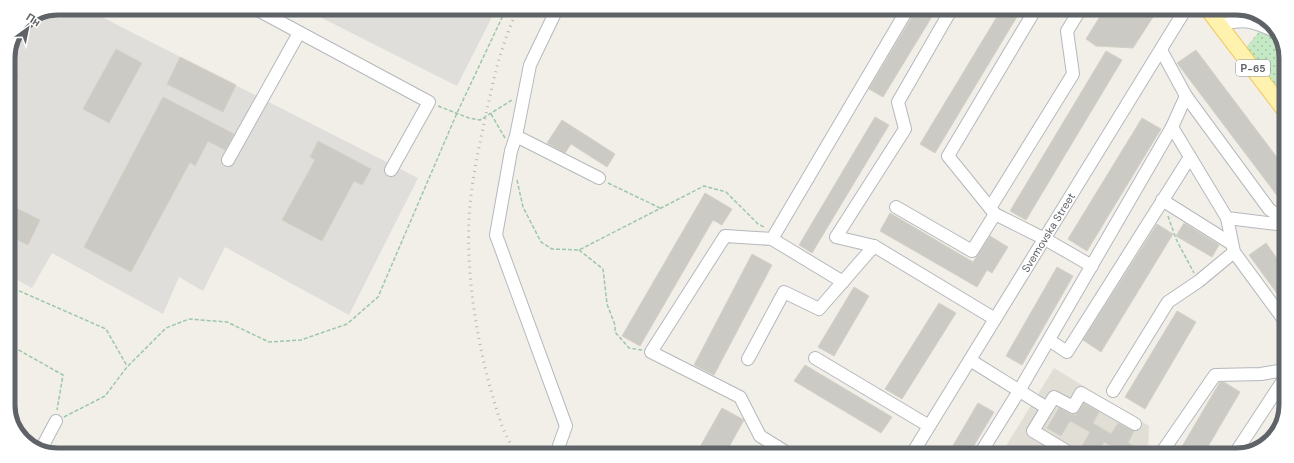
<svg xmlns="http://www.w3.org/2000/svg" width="1294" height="463" font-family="'DM Sans',sans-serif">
  <defs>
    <pattern id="grass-dots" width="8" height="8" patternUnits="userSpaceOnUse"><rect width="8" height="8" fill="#c5e8c5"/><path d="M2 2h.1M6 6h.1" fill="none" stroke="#a3c0a4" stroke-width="1.8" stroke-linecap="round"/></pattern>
  </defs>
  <rect width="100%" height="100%" fill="#f1efe8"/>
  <g fill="#e0deda">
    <polygon points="58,8 84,8 418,178 349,315 225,247 203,291 179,277 163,314 52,253 32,288 8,275 8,55 23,23"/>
    <polygon points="304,9 496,9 457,86"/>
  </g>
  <polygon fill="#e1ded6" points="1054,368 1149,426 1148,455 1001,454"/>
  <polygon fill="url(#grass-dots)" points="1262,28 1279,36 1286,55 1286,105 1244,50"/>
  <g fill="#cccac5" stroke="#d6d1c6">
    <polygon points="916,10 936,10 883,97 869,89"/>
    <polygon points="1001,10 1021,10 935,153 920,144"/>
    <polygon points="1104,10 1153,10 1153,17 1133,48 1096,46 1086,39"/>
    <polygon points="116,49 142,63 109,123 83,109"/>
    <polygon points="1196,50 1285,168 1285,206 1177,63"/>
    <polygon points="1106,51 1122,60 1026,220 1010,211"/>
    <polygon points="180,57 236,85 223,112 167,84"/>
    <polygon points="8,70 18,75 8,93"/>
    <polygon points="163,97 234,134 225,150 208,141 195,166 190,162 131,272 84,247"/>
    <polygon points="875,117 889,125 812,253 799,245"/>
    <polygon points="1142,118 1161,129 1087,251 1068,239"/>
    <polygon points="562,120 615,154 607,167 571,144 565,153 547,143"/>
    <polygon points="318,141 371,169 362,185 354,181 322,241 282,220 315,160 310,157"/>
    <polygon points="705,193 732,209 722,225 713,220 640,346 622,336"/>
    <polygon points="10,205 40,220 28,245 8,235 8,209"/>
    <polygon points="890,213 973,262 990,236 1008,247 992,273 987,270 977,287 880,231"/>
    <polygon points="1184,223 1219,245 1212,257 1176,236"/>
    <polygon points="1157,224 1173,234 1101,352 1083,340"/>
    <polygon points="1266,243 1284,268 1284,303 1249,255"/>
    <polygon points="752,254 772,265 714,375 694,365"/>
    <polygon points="1057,267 1073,276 1022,365 1006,356"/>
    <polygon points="854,287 869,296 834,356 818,347"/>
    <polygon points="939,303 956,313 902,399 885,389"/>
    <polygon points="1177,311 1196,322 1145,409 1125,397"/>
    <polygon points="805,365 892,417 881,433 794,381"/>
    <polygon points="1220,382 1224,382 1240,392 1203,455 1177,455"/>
    <polygon points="978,403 994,412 969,454 948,454"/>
    <polygon points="1084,403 1099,412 1093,423 1111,434 1118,423 1134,431 1128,443 1149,455 1119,455 1121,452 1104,442 1097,455 1092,455 1081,448 1090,432 1070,421 1061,436 1047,428 1059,408 1070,414 1076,415"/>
    <polygon points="722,408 744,420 725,454 696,454"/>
  </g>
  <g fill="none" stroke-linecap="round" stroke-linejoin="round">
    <defs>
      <g id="minor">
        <polyline points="254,8 429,102 391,170"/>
        <polyline points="951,10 898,102 905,129 836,237 874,246 995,319"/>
        <path d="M1220 25C1246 18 1253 21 1277 32"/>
        <polyline points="1161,50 1186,96 1172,127 1227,218 1285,225"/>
        <polyline points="1186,96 1269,209 1285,221"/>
        <polyline points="516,136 530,65 557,9"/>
        <polyline points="228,160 299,33"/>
        <polyline points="1162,200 1232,244"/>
        <polyline points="896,207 972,251 995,214 1045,239 1092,266"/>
        <polyline points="990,208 1073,74 1067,31 1080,10"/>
        <polyline points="995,214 948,156 1035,10"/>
        <polyline points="1227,218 1234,252 1284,320"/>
        <polyline points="772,239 907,10"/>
        <polyline points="1049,340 1067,352 1190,157"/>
        <polyline points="815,358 929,426"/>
        <polyline points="748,359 784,292 819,309 874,246"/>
        <polyline points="970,360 1047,408 1033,431 1073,455"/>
        <polyline points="1113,391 1168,302 1199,281 1234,252"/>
        <polyline points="1047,408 1054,397 1073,407 1081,393 1135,424"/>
        <polyline points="40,451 56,421"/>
        <polyline points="556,454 566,426 496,235 511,151 516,136 599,178"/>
        <polyline points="789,454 760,436 740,397 651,352 725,236 772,239 843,282"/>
        <path id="s1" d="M912 454 1185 10"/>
        <polyline points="980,454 1019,391 1172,127"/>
        <polyline points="1160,455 1215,375 1261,374 1284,370"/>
        <polyline points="1234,455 1284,379"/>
      </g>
      <polyline id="major" points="1209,11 1285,111"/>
    </defs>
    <use href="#minor" stroke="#b5b8bc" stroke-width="14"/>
    <use href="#major" stroke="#f2c960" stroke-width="17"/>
    <g stroke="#9cc7a9" stroke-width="1.5" stroke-dasharray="4 2" stroke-linecap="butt">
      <polyline points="438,106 469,118 480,120 512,100"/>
      <polyline points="491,114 505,138"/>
      <polyline points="517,180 523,207 541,242 552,249 579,250 704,186 726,192 758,224 764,227"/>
      <polyline points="608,183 660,208"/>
      <polyline points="1168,216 1176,239 1194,273"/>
      <polyline points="579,250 603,269 607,304 615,325 615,332 629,348 642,350"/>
      <polyline points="8,286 106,329 127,366"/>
      <polyline points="8,344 63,375 57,410"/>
      <polyline points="64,417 105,396 127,367 166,328 189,319 227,322 269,342 301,340 347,324 378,297 457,113 506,9"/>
    </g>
    <use href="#minor" stroke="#fff" stroke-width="12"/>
    <use href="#major" stroke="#fff2af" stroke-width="15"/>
    <path stroke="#b6b7b8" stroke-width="3" stroke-dasharray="1 5" stroke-linecap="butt" d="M515 453C509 441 502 428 498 414 479 355 466 281 469 218 471 184 478 151 485 119 493 81 501 44 518 9"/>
  </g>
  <g text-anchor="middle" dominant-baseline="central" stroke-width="3" stroke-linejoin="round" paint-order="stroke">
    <rect fill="#fff" stroke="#8f9295" stroke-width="1" x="1236" y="60" width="34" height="16" rx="3"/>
    <g font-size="10" font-weight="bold" fill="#5f6368">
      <text x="1253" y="68">Р-65</text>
    </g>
    <g font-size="11" fill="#5f6368" stroke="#fff">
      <text stroke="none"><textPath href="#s1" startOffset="260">Svemovska Street</textPath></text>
    </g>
  </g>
  <path d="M0 0H1294V463H0ZM58 15H1236A43 43 0 0 1 1279 58V405A43 43 0 0 1 1236 448H58A43 43 0 0 1 15 405V58A43 43 0 0 1 58 15Z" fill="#fff" fill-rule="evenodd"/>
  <path fill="none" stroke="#5f6368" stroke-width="5" d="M58 15H1236A43 43 0 0 1 1279 58V405A43 43 0 0 1 1236 448H58A43 43 0 0 1 15 405V58A43 43 0 0 1 58 15Z"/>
  <g transform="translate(28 28) rotate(33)" stroke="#ffffff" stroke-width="3" paint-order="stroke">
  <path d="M0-3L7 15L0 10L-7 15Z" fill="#5f6368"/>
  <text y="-6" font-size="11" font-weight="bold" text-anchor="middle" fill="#5f6368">Пн</text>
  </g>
</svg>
